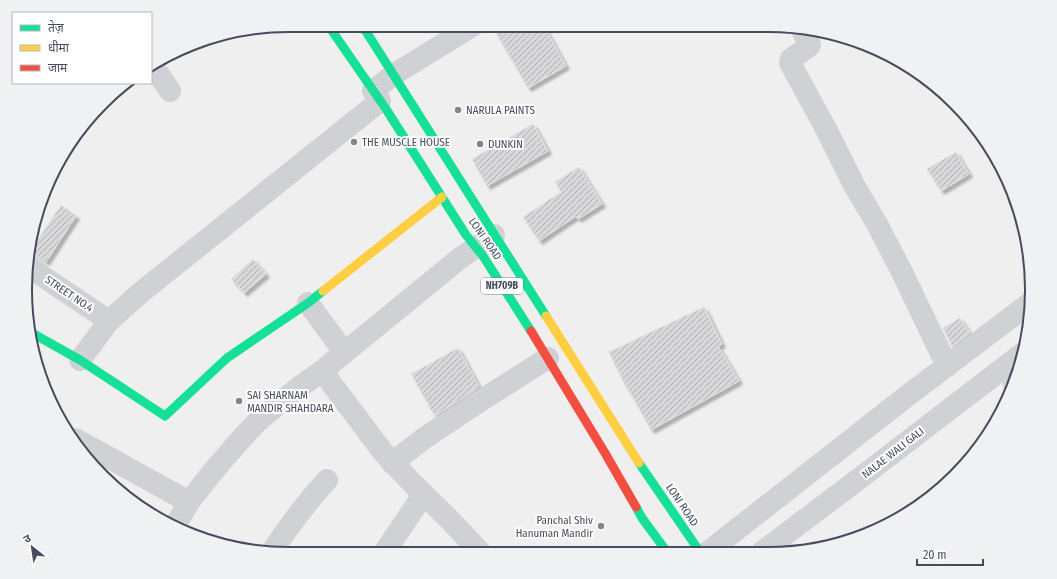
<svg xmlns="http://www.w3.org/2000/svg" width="1057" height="579" font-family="'Fira Sans Condensed','Noto Sans Devanagari',sans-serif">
  <defs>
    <pattern id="building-hatch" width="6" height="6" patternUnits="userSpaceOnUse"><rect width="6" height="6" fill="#d8d8db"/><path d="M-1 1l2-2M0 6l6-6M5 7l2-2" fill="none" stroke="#b1b1b5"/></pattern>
    <filter id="shadow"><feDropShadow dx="3.5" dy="3.5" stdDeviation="1" flood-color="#0004"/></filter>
  </defs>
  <rect width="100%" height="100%" fill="#f0efef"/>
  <g fill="url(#building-hatch)" stroke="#e1e1e2" filter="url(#shadow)">
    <polygon points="510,25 543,25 566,66 528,88 496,33"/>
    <polygon points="533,124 548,151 487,186 472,159"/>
    <polygon points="956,152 969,174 941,191 927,169"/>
    <polygon points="579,167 602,204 578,219 576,216 539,241 523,217 561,192 555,182"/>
    <polygon points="61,205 76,216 46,262 31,252 31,250"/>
    <polygon points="253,259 266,274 244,293 231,279"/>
    <polygon points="704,307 722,344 718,346 739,381 651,430 628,389 627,389 609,352"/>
    <polygon points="960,318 970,333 952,347 943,328"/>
    <polygon points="458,348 479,387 435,416 411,374"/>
  </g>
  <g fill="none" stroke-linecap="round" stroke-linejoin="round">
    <g stroke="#d0d1d5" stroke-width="22">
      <polyline points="801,28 810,45 808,47 791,59 790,63 825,127 855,187 877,224 901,270 947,366"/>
      <polyline points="153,66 170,91"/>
      <polyline points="373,91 393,75 474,25"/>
      <polyline points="29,267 109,321"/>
      <polyline points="308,303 344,352"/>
      <polyline points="80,360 109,321 139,294 380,101"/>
      <polyline points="1010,363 1014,384"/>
      <polyline points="322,371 383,452 413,484 449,519 481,553"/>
      <polyline points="75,439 189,502"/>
      <polyline points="392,463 423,439 477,403 548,358"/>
      <polyline points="175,526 189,502 210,475 241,439 258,421 298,388 322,371 459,259 494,235"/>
      <polyline points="708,552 907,396 1030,303"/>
      <polyline points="762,552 843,491 1023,353"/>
      <path d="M271 553C288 527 306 503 327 480"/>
      <polyline points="384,553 423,495"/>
    </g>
    <g stroke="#16e098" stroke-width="9">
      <polyline points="328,25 386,109 466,235 483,256 531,331"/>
      <polyline points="362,25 546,316"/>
      <polyline points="32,333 80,360 165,416 227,358 308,303 323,291"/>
      <polyline points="639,463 700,552"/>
      <polyline points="636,507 642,518 667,552"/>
    </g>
    <g stroke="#ffcf43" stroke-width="9">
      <polyline points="323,291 442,197"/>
      <polyline points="546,316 639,463"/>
    </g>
    <polyline stroke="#f24e42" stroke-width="9" points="531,331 605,453 636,507"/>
  </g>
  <g fill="#818590" stroke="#fff" stroke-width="1.5">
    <circle cx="458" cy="110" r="4"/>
    <circle cx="354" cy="142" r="4"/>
    <circle cx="480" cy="144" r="4"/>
    <circle cx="239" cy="401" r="4"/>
    <circle cx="601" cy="526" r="4"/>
  </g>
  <g text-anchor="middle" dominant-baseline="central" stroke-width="4" stroke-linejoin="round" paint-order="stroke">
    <rect fill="#fff" stroke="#7d828e" stroke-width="1" x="481" y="278" width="42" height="16" rx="3"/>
    <g font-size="10" font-weight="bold" fill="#454c5d">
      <text x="502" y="286">NH709B</text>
    </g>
    <g font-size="11" fill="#454c5d" stroke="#fff" text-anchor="start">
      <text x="466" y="110">NARULA PAINTS</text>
      <text x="362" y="142">THE MUSCLE HOUSE</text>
      <text x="488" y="144">DUNKIN</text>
      <text x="247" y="395">SAI SHARNAM<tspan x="247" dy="13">MANDIR SHAHDARA</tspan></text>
      <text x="593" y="520" text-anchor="end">Panchal Shiv<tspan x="593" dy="13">Hanuman Mandir</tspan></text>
    </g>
    <g font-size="11" fill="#454c5d" stroke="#fff">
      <text transform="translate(485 239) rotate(55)">LONI ROAD</text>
      <text transform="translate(69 294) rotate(34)">STREET NO.4</text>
      <text transform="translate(893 453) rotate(-38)">NALAE WALI GALI</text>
      <text transform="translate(682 505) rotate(56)">LONI ROAD</text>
    </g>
  </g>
  <path d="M0 0H1057V579H0ZM289 32H768A257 257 0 0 1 1025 289V290A257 257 0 0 1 768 547H289A257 257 0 0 1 32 290V289A257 257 0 0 1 289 32Z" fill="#f0f1f2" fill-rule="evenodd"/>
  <path fill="none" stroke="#454c5d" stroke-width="2" d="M289 32H768A257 257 0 0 1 1025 289V290A257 257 0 0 1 768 547H289A257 257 0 0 1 32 290V289A257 257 0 0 1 289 32Z"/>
  <rect x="12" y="12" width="140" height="72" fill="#ffffff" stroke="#b5b7be"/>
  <rect x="20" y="25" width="20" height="6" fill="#16e098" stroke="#b5b7be"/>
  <text x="48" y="32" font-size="12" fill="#454c5d">तेज़</text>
  <rect x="20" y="45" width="20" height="6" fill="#ffcf43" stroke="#b5b7be"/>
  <text x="48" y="52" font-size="12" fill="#454c5d">धीमा</text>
  <rect x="20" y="65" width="20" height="6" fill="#f24e42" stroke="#b5b7be"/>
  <text x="48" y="72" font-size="12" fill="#454c5d">जाम</text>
  <g transform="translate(32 547) rotate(330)" stroke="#ffffff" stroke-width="3" paint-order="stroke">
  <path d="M0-3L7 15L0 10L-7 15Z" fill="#454c5d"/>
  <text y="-6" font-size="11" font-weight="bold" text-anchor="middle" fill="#454c5d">उ</text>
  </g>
  <path d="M917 559v6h66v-6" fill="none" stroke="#454c5d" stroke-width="2"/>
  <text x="923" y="559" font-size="12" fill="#454c5d" stroke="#ffffff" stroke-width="3" paint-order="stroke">20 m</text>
</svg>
